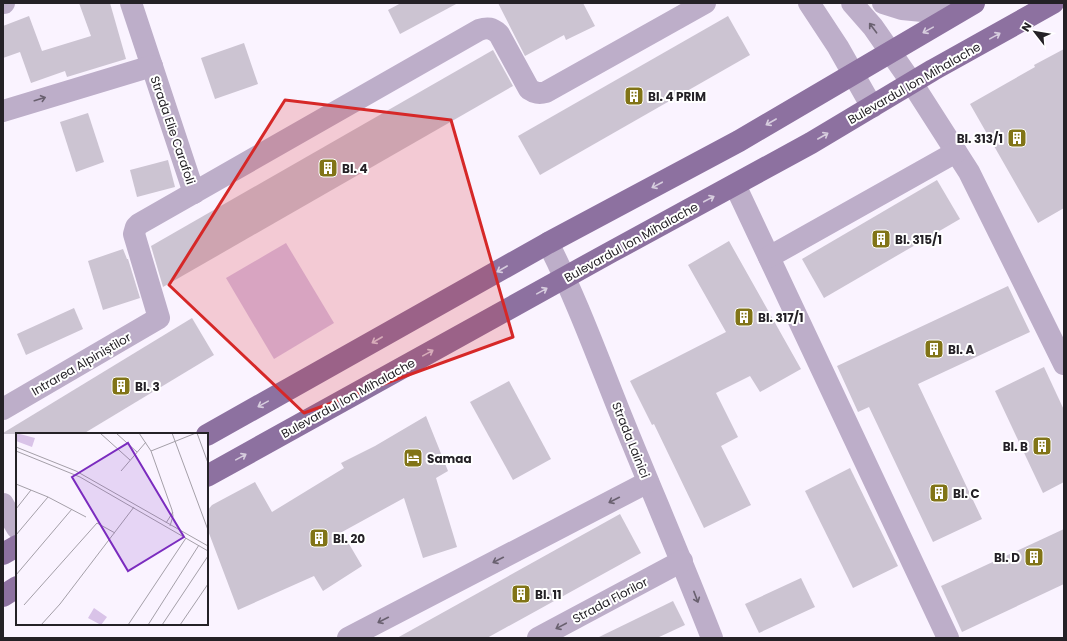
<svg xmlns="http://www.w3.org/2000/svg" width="1067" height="641" font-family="Poppins,sans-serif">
  <rect width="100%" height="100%" fill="#faf3ff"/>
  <polygon fill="#d9c3e8" points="286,243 334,323 274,359 226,278"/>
  <g fill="#ccc4d2">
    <polygon points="79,3 110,3 126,59 67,77 65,71 31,83 20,52 3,58 3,26 29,16 42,51 91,36"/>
    <polygon points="401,3 458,3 400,34 388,10"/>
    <polygon points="498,3 583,3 595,26 566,40 564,35 525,56"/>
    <polygon points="728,16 750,55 540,175 518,136"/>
    <polygon points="244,43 258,84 215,99 201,58"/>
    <polygon points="1064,49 1064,208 1038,223 970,104 1035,67 1034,65"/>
    <polygon points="493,50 513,86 163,287 151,246"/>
    <polygon points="88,113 104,162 76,172 60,122"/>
    <polygon points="168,160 175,187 137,197 130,170"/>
    <polygon points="937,180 960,219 824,298 802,259"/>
    <polygon points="729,241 801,369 760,392 750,376 716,393 738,437 721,446 751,505 704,528 654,424 652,425 630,381 726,332 688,265"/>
    <polygon points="123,249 127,259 128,259 140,298 103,310 88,261"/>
    <polygon points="1008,286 1030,332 918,384 982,519 933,542 869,407 858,412 837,366"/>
    <polygon points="74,308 83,329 26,355 17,334"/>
    <polygon points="192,318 214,355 83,434 3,434 3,433"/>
    <polygon points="1044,367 1064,410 1064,482 1043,493 995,391"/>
    <polygon points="509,381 551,459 513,480 470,402"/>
    <polygon points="426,416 448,471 436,478 457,547 423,558 404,498 342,532 362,566 323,591 314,576 238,610 207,528 207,511 212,505 255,482 272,512 344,468 341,463 375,446"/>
    <polygon points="850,468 898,566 853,588 805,491"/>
    <polygon points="620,514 641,553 487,638 397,638"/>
    <polygon points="1064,529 1064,584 962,632 941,586"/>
    <polygon points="801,578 815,607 759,633 745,604"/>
    <polygon points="673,601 685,625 657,638 597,638"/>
  </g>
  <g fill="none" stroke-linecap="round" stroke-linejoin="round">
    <g stroke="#bdaec9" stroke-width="22">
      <polyline points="3,3 4,3"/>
      <polyline points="131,3 194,193"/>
      <polyline points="809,3 838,47 872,107"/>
      <polyline points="852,3 873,27 912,83 969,172 1064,364"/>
      <polyline points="883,3 902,9 954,14"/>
      <polyline points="3,111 152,66"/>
      <polyline points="735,185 948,638"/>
      <path d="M548 243C575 296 596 353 618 408 649 485 682 561 712 638"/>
      <polyline points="769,257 956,152"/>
      <path d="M3 409 159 318 134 234 136 227 139 224 479 30C488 27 492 28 499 34L529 89C535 93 539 94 546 92L705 3"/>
      <polyline points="3,504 17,528"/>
      <polyline points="348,638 648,482"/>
      <polyline points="538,638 682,561"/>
    </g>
    <g stroke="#8d71a0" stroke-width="22">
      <polyline points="207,435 548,243 739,141 974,3"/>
      <polyline points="207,476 611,252 811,143 933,70 1053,3"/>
      <polyline points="3,554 17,546"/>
      <polyline points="3,596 17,587"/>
    </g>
  </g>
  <defs><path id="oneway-shaft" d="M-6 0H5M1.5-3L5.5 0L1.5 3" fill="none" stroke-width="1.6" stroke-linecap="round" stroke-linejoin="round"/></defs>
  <g stroke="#69606f">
    <use href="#oneway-shaft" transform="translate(873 28) rotate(-127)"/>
    <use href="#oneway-shaft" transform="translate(40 99) rotate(-17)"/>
    <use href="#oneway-shaft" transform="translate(614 500) rotate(153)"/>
    <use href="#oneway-shaft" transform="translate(498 560) rotate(153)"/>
    <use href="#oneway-shaft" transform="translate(696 597) rotate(69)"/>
    <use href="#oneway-shaft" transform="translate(383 620) rotate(153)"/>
    <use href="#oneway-shaft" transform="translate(561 626) rotate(152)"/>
  </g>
  <g stroke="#d7cdde">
    <use href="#oneway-shaft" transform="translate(928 30) rotate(151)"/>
    <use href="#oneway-shaft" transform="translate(995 36) rotate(-29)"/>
    <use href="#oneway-shaft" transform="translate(771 122) rotate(150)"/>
    <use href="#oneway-shaft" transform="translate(823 136) rotate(-30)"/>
    <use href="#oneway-shaft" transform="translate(657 185) rotate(152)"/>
    <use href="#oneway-shaft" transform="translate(709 199) rotate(-28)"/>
    <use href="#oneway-shaft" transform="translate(502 269) rotate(150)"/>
    <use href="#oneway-shaft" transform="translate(542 291) rotate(-29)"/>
    <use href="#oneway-shaft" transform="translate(377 340) rotate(150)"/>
    <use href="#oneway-shaft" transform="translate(428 353) rotate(-29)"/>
    <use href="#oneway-shaft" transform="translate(263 404) rotate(151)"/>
    <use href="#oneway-shaft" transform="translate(241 457) rotate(-29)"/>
  </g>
  <path fill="#d62828" fill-opacity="0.2" stroke="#d62828" stroke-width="3" stroke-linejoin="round" d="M285 100 451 120 513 337 304 413 169 285Z"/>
  <defs>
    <symbol id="building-square" viewBox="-11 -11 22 22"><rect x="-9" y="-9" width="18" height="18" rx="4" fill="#817417" stroke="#fff"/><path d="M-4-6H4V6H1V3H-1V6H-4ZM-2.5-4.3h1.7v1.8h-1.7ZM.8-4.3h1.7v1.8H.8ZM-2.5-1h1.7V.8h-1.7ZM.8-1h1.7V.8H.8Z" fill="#fff"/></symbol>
    <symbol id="hotel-square" viewBox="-11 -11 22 22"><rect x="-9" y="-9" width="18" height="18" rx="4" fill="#817417" stroke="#fff"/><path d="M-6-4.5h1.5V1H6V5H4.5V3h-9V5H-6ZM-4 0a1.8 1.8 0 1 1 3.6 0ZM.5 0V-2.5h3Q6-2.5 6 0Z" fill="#fff"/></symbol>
  </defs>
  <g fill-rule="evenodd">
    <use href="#building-square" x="623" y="85" width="22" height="22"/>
    <use href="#building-square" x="1006" y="127" width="22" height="22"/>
    <use href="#building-square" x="317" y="157" width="22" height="22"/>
    <use href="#building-square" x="870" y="228" width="22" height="22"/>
    <use href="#building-square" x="733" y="306" width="22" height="22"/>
    <use href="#building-square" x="923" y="338" width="22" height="22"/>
    <use href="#building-square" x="110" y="375" width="22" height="22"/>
    <use href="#building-square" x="1031" y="435" width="22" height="22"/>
    <use href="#hotel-square" x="402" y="447" width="22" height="22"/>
    <use href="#building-square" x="928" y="482" width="22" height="22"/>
    <use href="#building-square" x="308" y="527" width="22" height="22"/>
    <use href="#building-square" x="1023" y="546" width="22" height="22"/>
    <use href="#building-square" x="510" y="583" width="22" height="22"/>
  </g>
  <g text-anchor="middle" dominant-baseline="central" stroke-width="4" stroke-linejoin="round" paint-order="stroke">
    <g font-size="12" fill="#242126" stroke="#fff">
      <text transform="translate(914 83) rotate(-30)">Bulevardul Ion Mihalache</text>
      <text transform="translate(173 130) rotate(71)">Strada Elie Carafoli</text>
      <text transform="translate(631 242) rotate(-29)">Bulevardul Ion Mihalache</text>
      <text transform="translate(81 364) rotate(-30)">Intrarea Alpiniștilor</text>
      <text transform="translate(348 398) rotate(-29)">Bulevardul Ion Mihalache</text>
      <text transform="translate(631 440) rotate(68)">Strada Lainici</text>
      <text transform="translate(610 600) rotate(-28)">Strada Florilor</text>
    </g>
    <g font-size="12" font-weight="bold" fill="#242126" stroke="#fff" text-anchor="start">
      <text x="648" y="96">Bl. 4 PRIM</text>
      <text x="1003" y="138" text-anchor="end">Bl. 313/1</text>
      <text x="342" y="168">Bl. 4</text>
      <text x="895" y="239">Bl. 315/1</text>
      <text x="758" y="317">Bl. 317/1</text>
      <text x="948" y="349">Bl. A</text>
      <text x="135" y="386">Bl. 3</text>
      <text x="1028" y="446" text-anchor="end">Bl. B</text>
      <text x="427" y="458">Samaa</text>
      <text x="953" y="493">Bl. C</text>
      <text x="333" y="538">Bl. 20</text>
      <text x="1020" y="557" text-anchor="end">Bl. D</text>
      <text x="535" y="594">Bl. 11</text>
    </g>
  </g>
  <g transform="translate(16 433)">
    <rect width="192" height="192" fill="#faf3ff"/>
    <path d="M0 0 19 5 16 14 0 8ZM78 175 91 184 85 192 72 185Z" fill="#d9c3e8"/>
    <path fill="none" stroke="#a49fa8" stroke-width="1" d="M84 0 114 27M100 0 121 19M123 0 135 18 156 77 157 83 154 93M156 0 192 97M181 0 192 30M0 14 60 38 192 113M0 18 64 44 192 118M135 18 180 0M105 38 130 9M0 51 32 64 70 84M0 76 15 57M150 90 157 79M0 102 32 64M0 142 56 76M8 172 81 90 99 100M25 192 44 171 118 74M112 192 170 105M132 192 183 112M146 192 192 123M164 192 192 151"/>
    <path fill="#7b2cbf" fill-opacity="0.15" stroke="#7b2cbf" stroke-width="2" d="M112 10 168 104 112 138 56 44Z"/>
    <rect width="192" height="192" fill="none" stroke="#242126" stroke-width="2"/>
  </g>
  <rect width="1067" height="641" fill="none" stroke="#242126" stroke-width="8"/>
  <g transform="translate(1035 32) rotate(301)" stroke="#ffffff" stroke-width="3" paint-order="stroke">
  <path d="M0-3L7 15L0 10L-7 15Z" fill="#242126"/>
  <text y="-6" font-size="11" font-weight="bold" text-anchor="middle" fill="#242126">N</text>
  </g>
</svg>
